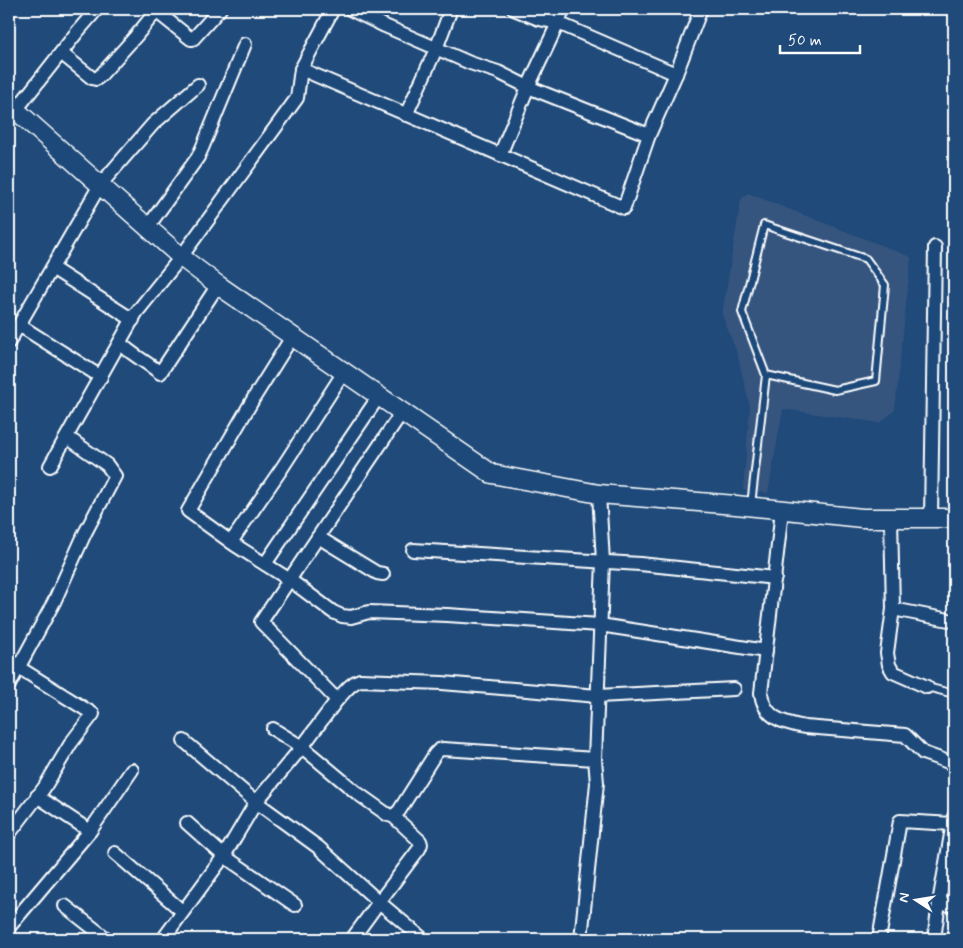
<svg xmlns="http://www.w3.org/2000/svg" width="963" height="948" font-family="Mynerve,sans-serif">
  <rect width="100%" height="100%" fill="#1f4a7a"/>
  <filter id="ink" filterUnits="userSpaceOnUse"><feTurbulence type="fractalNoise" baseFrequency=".02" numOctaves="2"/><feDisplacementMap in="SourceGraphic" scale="10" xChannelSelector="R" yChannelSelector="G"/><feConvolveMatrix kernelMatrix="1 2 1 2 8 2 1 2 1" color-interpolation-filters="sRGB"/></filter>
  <g filter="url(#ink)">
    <polygon fill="#35557f" points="748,193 911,257 895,410 880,423 783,409 768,493 743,490 750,407 737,353 722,315 741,199"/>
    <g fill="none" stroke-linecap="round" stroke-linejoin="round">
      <defs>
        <g id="lane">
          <polyline points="751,505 766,375 742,312 764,225 866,259 885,285 876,381 835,390 766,375"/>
          <polyline points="927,687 954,694"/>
        </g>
        <g id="street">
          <polyline points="350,9 385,26 470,63 498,72 528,87 649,135 676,74"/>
          <polyline points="514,9 539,19 558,23 676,74 701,9"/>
          <polyline points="156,11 191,39 193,39 220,9"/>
          <polyline points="61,53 92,78 96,79 100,76 136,36 158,9"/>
          <polyline points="301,69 624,208 649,135"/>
          <polyline points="16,110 78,31 97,9"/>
          <polyline points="406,115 436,49 451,9"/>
          <polyline points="500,155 528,87 558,23 563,9"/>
          <polyline points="147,228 198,157 203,146 245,44"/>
          <polyline points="52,268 133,320"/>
          <polyline points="19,325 101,377"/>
          <polyline points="292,337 255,396 188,511 235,545 290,580 333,612 342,616 351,617 369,612 447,615 600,625 766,651"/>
          <polyline points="9,342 100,185 153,124 198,85"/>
          <path d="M120 343C132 355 147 362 160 373L218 285"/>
          <polyline points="50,466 136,313 181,257 297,98 301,69 333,9"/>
          <path d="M782 510 761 693C764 718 783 723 805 727L905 735 923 753 954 764"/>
          <polyline points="891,518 893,609 887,653 889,665 893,672 927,687"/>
          <polyline points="931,518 935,247"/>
          <polyline points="318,537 377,573 383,574"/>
          <polyline points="231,542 282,468 344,372"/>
          <polyline points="413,550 640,564 775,578"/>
          <polyline points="265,564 379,396"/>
          <polyline points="893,609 954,621"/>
          <polyline points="9,685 54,602 85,533 115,476 107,465 67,437"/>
          <path d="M337 700C344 693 350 683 360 680L442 683 598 696 734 689"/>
          <polyline points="273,729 302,747 357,793 388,815 393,816 399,811 435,754 439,750 443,749 595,759"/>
          <polyline points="184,741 256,802 318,847 379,902 423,939"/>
          <polyline points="37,796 90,831"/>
          <polyline points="187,823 224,856 295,905"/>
          <polyline points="9,834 44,788 71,743 93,714 18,667"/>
          <polyline points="115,853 182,911"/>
          <polyline points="939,903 954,906"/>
          <polyline points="65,906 107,939"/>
          <polyline points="9,927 90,831 132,770"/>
          <polyline points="163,939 224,856 256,802 302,747 337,700 261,622 402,412"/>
          <polyline points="352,939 379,902 419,849 421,844 420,841 393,816"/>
          <polyline points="581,939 597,783 595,759 603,561 599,494"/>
          <polyline points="879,939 900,821 953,824"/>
          <polyline points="934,939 939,903 954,817"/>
        </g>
        <polyline id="secondary" points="9,104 181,257 218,285 492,474 599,494 736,505 862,518 954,518"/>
      </defs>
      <use href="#lane" stroke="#fff" stroke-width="10"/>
      <use href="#street" stroke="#fff" stroke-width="16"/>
      <use href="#secondary" stroke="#fff" stroke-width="21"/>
      <use href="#lane" stroke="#1f4a7a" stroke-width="6"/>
      <use href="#street" stroke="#1f4a7a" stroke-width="12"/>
      <use href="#secondary" stroke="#1f4a7a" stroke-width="18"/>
    </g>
  </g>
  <rect width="963" height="948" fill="none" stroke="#1f4a7a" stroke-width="30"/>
  <rect x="15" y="15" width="933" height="918" fill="none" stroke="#fff" stroke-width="2" filter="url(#ink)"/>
  <g transform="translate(916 900) rotate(282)" stroke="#1f4a7a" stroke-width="4" paint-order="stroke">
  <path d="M0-4L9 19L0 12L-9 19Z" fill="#ffffff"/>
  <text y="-8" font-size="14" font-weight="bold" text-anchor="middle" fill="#ffffff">N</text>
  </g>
  <path d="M780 45v8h80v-8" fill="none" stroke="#ffffff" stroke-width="2.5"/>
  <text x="788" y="45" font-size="15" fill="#ffffff" stroke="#1f4a7a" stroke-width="4" paint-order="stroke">50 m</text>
</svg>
